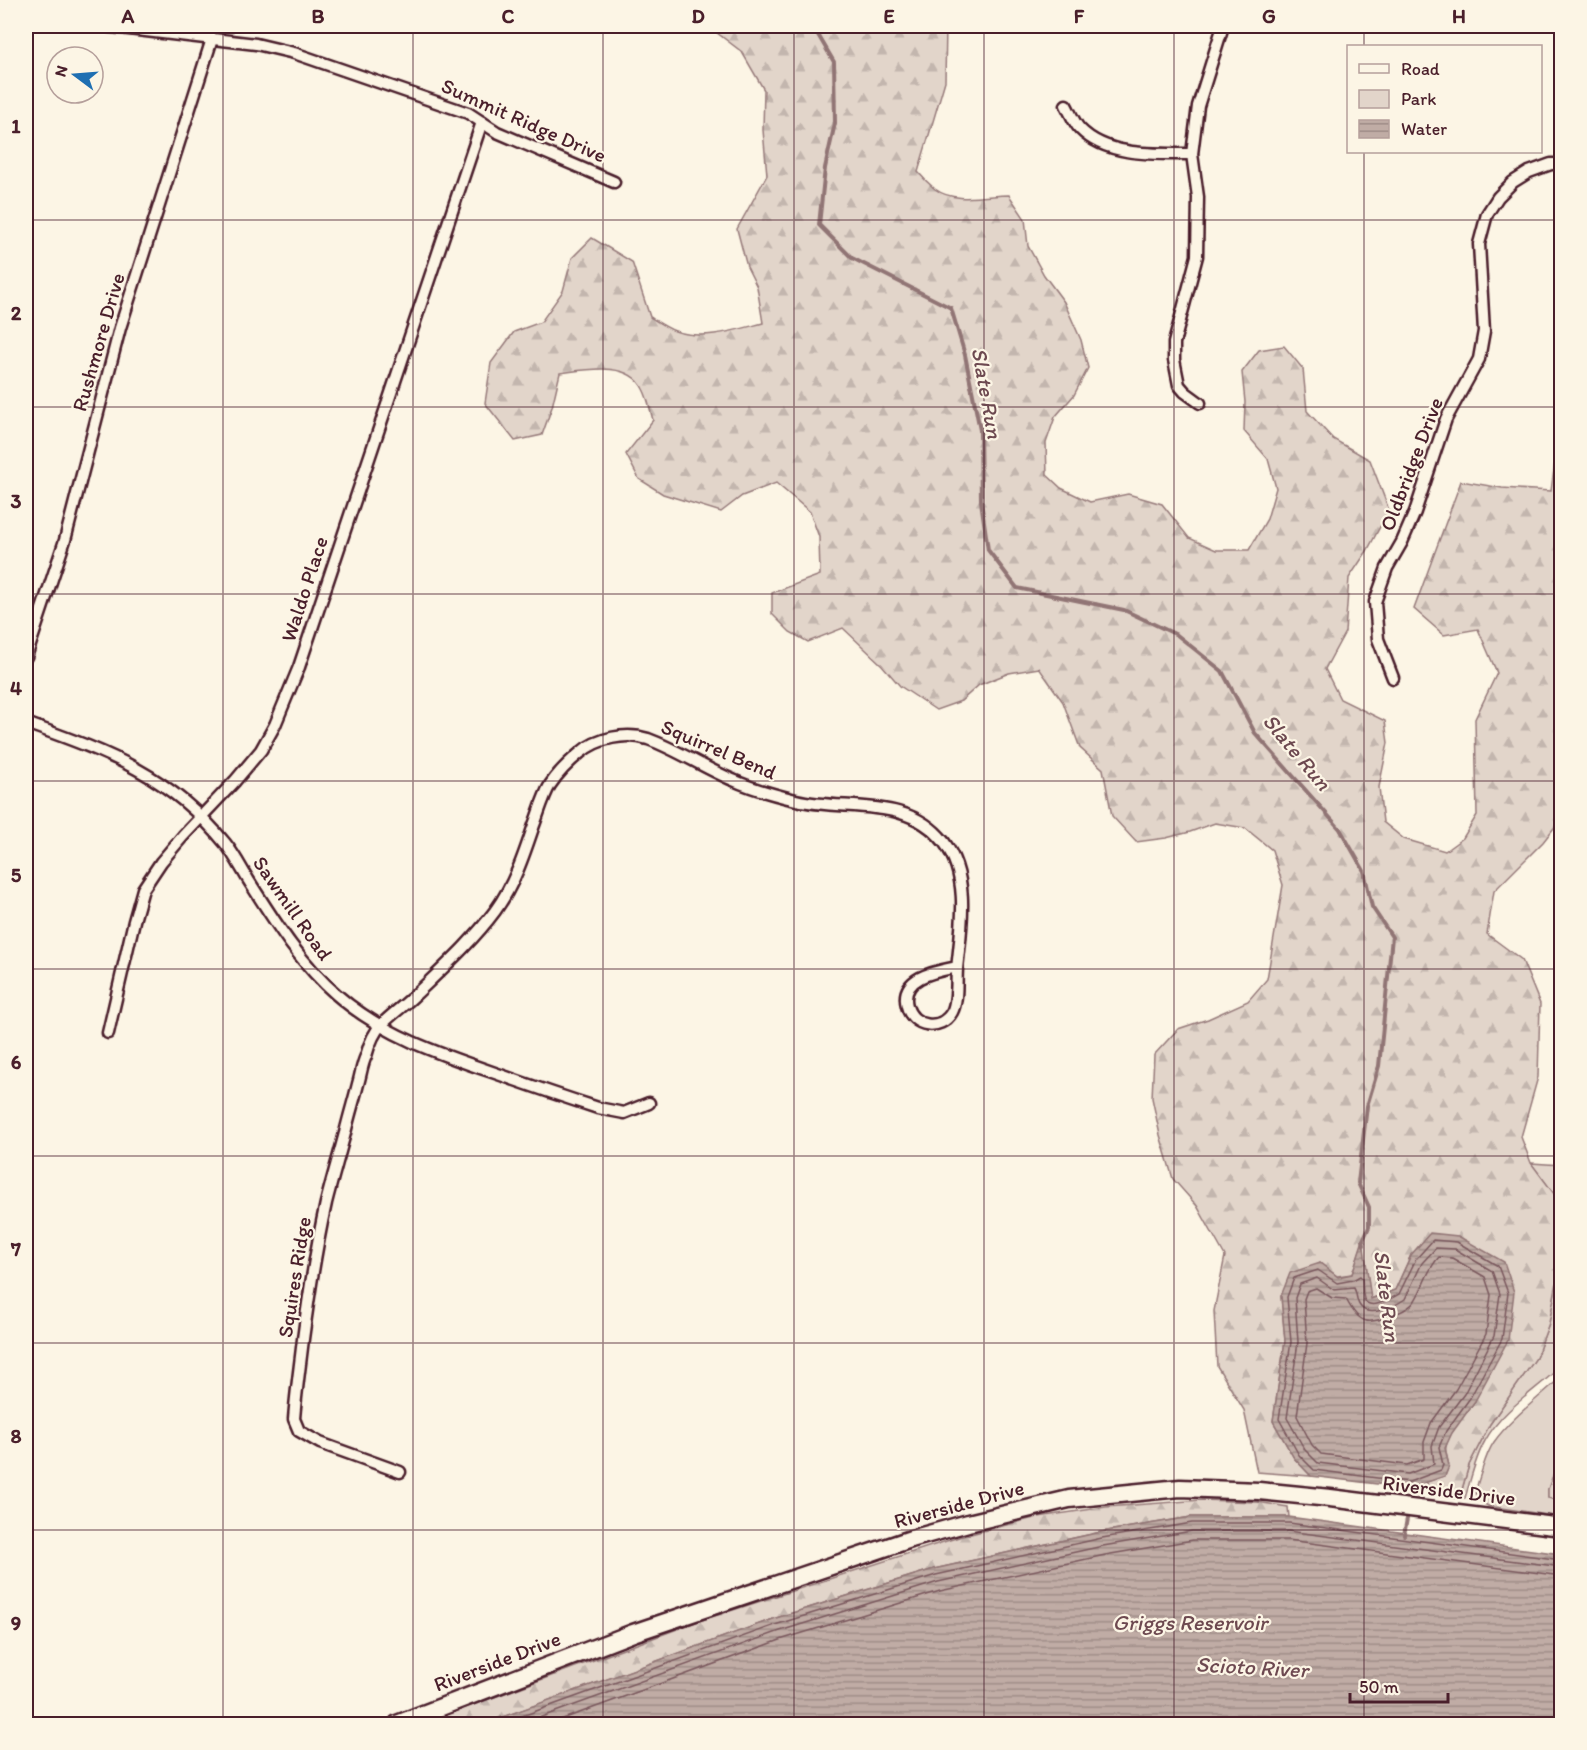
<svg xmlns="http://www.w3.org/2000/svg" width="1587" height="1750" font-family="Itim,sans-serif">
  <defs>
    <pattern id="forest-firs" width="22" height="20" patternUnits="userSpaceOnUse" patternTransform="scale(1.5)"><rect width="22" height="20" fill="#e2d5ca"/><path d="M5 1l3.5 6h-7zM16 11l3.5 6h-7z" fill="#c3b6ae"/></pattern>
    <pattern id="water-rules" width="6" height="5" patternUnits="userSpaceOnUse" patternTransform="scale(1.5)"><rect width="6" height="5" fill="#c0aca5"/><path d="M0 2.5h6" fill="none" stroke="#9e8b87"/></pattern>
  </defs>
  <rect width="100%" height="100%" fill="#fcf5e5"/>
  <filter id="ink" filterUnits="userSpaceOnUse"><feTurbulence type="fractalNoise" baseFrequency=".0167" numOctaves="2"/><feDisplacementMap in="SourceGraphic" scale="12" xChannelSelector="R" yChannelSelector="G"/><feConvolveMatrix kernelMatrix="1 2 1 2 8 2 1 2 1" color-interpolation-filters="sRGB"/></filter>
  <g filter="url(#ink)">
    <g fill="#e2d5ca" stroke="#967a7a" stroke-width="1.5">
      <polygon points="1531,1163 1561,1165 1561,1210 1558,1199"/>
      <path d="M1561 1262V1366C1537 1390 1502 1409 1485 1441 1475 1458 1471 1479 1465 1498H1454L1461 1493 1469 1465 1490 1424 1536 1358 1549 1323Z"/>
      <path d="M1561 1377V1455L1548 1489V1498L1561 1501V1517L1488 1506C1472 1498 1475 1491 1480 1476 1484 1464 1487 1452 1494 1442 1510 1419 1541 1396 1561 1377Z"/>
    </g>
    <g fill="url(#forest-firs)" stroke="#967a7a" stroke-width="1.5">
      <path d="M708 26H946L945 81 918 172C923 178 929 184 935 189 955 204 986 195 1009 195L1025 219 1028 246 1044 275 1064 302 1081 340 1088 368 1074 395 1055 417 1046 443 1047 475 1061 488 1090 502 1128 494 1162 504 1189 538 1216 550H1249L1267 519 1276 488 1268 459 1244 431 1245 402 1242 372 1259 350 1284 346 1303 369 1307 411 1333 439 1370 460 1389 510 1367 551 1349 578 1345 632 1325 669 1340 699 1385 721 1388 743 1379 787 1383 822 1404 839 1445 851 1463 838 1477 815 1475 719 1497 673 1478 629 1444 635 1414 609 1461 481 1502 488 1551 491 1561 418V819L1543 842 1494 891 1487 934 1522 960 1540 1004 1538 1077 1521 1137 1531 1163 1558 1199 1561 1210V1262L1549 1323 1536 1358 1490 1424 1469 1465 1461 1493 1454 1498C1442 1495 1432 1494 1426 1482L1445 1476C1453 1459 1444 1460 1446 1447 1448 1433 1466 1413 1475 1401L1411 1255 1395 1290 1370 1299 1363 1242 1352 1274 1337 1276 1320 1263 1281 1296 1285 1341 1273 1421 1294 1458 1311 1476 1257 1472 1244 1410 1217 1366 1214 1311 1225 1256 1197 1206 1173 1179 1160 1135 1152 1098 1154 1055 1178 1029 1208 1019 1248 1001 1267 979 1283 885 1272 850 1245 828 1215 823 1190 832 1166 838 1136 842 1112 816 1103 769 1080 748 1063 702 1039 668 1009 673 979 685 961 701 936 710 900 686 882 665 843 628 808 642 790 632 772 614V593L820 575 819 537 810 512 776 483 742 496 721 512 663 494 639 479 626 454 653 420C650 410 648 398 643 389 629 360 585 370 560 373L552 407 542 435 515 441 485 403 491 363 514 332 541 322 563 291 572 258 592 238 632 262 650 317C658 322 667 328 675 331 703 341 736 330 763 323L757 287 747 267 737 229 767 175 763 130 764 90 742 52Z"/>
      <polygon points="1561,1455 1561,1501 1548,1498 1548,1489"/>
      <polygon points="1202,1500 1257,1502 1288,1507 1289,1517 1191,1517 1101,1532 934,1569 776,1618 483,1724 422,1724 696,1622 959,1537 1038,1517 1106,1507"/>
    </g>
    <g fill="url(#water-rules)" stroke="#917474" stroke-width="1.5">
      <polygon points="1430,1233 1458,1236 1504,1262 1514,1292 1508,1340 1475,1401 1452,1433 1445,1448 1449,1466 1445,1476 1410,1488 1311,1476 1294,1458 1273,1421 1285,1341 1281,1296 1290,1273 1320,1263 1338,1277 1352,1274 1363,1240 1371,1299 1395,1290 1411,1255"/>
      <polygon points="1191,1517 1289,1517 1561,1554 1561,1724 483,1724 776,1618 934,1569 1101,1532"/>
    </g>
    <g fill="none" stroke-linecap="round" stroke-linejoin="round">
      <g stroke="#79575c" stroke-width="1.5">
        <path d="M1433 1240 1457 1242 1498 1266 1508 1293 1502 1339 1470 1398 1446 1431 1439 1447 1443 1465 1441 1470 1409 1482 1314 1470 1299 1455 1279 1419 1291 1342 1287 1297 1294 1278 1318 1270 1337 1283 1353 1280 1360 1276 1362 1278C1363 1285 1362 1293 1364 1299 1369 1312 1392 1298 1399 1294L1416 1259Z"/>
        <path d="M1436 1248 1455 1249 1492 1271 1500 1294 1494 1336 1464 1394 1439 1427 1432 1446 1434 1464 1408 1474 1318 1463 1305 1450 1287 1418 1298 1342 1295 1298 1300 1284 1317 1278 1334 1290 1354 1288C1357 1293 1356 1301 1360 1306 1369 1319 1395 1306 1405 1299L1422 1263Z"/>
        <path d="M1439 1257 1452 1258 1485 1277 1491 1295 1486 1334 1456 1389 1431 1423 1424 1442V1459L1407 1465 1321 1454 1312 1445 1297 1416 1307 1343 1304 1299 1307 1291 1316 1288 1332 1298 1346 1299C1360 1326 1368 1325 1395 1314 1402 1311 1409 1309 1414 1302 1424 1287 1426 1271 1439 1257Z"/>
        <polyline points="500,1724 778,1624 936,1575 1102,1538 1192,1523 1289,1523 1562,1560"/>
        <polyline points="522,1724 780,1631 938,1582 1103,1546 1192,1531 1288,1531 1562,1567"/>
        <polyline points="549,1724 783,1639 940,1591 1105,1555 1193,1540 1288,1540 1562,1576"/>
      </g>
      <g stroke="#917474" stroke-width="4">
        <polyline points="810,26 814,28 834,62 835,123 825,168 819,225 852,258 951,308 965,355 980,430 981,501 988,550 1017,588 1124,610 1177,635 1222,671 1255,733 1340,829 1364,871 1372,907 1392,937 1379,1066 1367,1106 1358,1183 1369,1207 1369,1227 1363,1240 1364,1245"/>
        <polyline points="1409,1484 1412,1492 1410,1503"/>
        <polyline points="1404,1535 1408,1513"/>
      </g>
      <defs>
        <g id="minor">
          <polyline points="103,26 256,44 294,53 468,113 497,132 614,182"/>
          <path d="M1066 105C1070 112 1074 123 1080 129 1107 157 1156 154 1192 154"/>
          <polyline points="1200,403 1185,392 1179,385 1174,360 1174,343 1197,256 1198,197 1192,154 1198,106 1223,26"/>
          <polyline points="26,657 65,540 120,328 212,39"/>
          <polyline points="1393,678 1378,639 1375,602 1387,568 1402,542 1415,512 1446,419 1479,359 1484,331 1479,244 1487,214 1498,197 1513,182 1529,172 1551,164 1562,164"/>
          <path d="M26 723C106 752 168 773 225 843 234 854 241 868 249 881 275 922 300 963 337 995 383 1035 439 1054 495 1073 529 1085 564 1097 598 1108L624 1113 649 1103"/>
          <polyline points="108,1033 134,921 143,889 161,862 183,836 235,781 261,750 275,725 299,667 482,122"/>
          <path d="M400 1472 320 1443 299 1431 294 1419C296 1392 300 1366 303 1339 309 1294 316 1248 326 1203 332 1179 339 1156 345 1133 349 1116 354 1100 358 1084 361 1074 362 1064 366 1056 369 1045 375 1031 382 1024 393 1013 405 1005 415 995 443 968 472 942 495 911 514 885 524 855 534 825 539 812 543 797 550 785 558 773 569 762 580 753 597 738 626 732 648 739 678 750 704 768 733 780 753 789 775 795 796 800 847 812 907 795 944 842 971 878 961 929 957 969 956 982 958 1001 952 1012 941 1032 912 1027 907 1006 899 977 937 971 957 967"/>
        </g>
        <polyline id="primary" points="397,1724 633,1633 911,1539 968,1523 1069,1499 1180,1488 1259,1491 1330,1498 1562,1527"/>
      </defs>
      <use href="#minor" stroke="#4a1f2b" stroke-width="15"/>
      <use href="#primary" stroke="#4a1f2b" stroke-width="21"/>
      <use href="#minor" stroke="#fcf5e5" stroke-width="10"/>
      <use href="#primary" stroke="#fcf5e5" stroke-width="16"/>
    </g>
  </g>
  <path fill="none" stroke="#4a1f2b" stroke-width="1.5" stroke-opacity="0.55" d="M223 26V1724M413 26V1724M603 26V1724M794 26V1724M984 26V1724M1174 26V1724M1364 26V46M1364 152V1724M26 220H1562M26 407H1562M26 594H1562M26 781H1562M26 969H1562M26 1156H1562M26 1343H1562M26 1530H1562"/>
  <g text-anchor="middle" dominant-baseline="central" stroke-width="4.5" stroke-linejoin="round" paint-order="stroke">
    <g font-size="21" fill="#4a1f2b" stroke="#fcf5e5">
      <text transform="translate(524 120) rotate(24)">Summit Ridge Drive</text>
      <text transform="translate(98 342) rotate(-74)">Rushmore Drive</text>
      <text transform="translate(1411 464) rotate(-69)">Oldbridge Drive</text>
      <text transform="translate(304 589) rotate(-72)">Waldo Place</text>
      <text transform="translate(719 749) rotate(23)">Squirrel Bend</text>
      <text transform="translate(293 908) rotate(55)">Sawmill Road</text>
      <text transform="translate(294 1277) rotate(-81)">Squires Ridge</text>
      <text transform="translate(1449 1490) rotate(7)">Riverside Drive</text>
      <text transform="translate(959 1504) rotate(-15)">Riverside Drive</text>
      <text transform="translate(497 1661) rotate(-21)">Riverside Drive</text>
    </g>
    <g font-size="22" font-style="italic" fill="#6d4950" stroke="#fcf5e5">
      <text transform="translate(987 393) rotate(80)">Slate Run</text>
      <text transform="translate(1297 752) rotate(50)">Slate Run</text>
      <text transform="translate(1387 1296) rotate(83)">Slate Run</text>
      <text x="1190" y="1622">Griggs Reservoir</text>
      <text transform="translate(1252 1667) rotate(3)">Scioto River</text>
    </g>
  </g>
  <rect width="1587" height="1750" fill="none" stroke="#fcf5e5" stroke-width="66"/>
  <rect x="1347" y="45" width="195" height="108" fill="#fcf5e5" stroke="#b59f9b" stroke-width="1.5"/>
  <rect x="1359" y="64" width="30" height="9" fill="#fcf5e5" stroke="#b59f9b" stroke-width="1.5"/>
  <text x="1401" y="75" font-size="18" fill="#4a1f2b">Road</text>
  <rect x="1359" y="90" width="30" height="18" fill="#e2d5ca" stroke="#b59f9b" stroke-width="1.5"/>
  <text x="1401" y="105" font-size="18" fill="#4a1f2b">Park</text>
  <rect x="1359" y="120" width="30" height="18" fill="url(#water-rules)" stroke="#b59f9b" stroke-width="1.5"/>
  <text x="1401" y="135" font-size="18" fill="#4a1f2b">Water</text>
  <g transform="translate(75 75) rotate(286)"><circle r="28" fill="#fcf5e5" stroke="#b59f9b" stroke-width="1.5"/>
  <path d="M0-4.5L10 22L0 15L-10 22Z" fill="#1f6fb2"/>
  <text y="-9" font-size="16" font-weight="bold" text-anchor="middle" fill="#4a1f2b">N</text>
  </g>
  <path d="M1350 1693v9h98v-9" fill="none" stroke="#4a1f2b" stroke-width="3"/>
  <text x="1359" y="1693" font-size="18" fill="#4a1f2b" stroke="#fcf5e5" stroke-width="4.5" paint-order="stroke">50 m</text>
  <rect x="33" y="33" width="1521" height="1684" fill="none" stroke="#4a1f2b" stroke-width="2"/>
  <g font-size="20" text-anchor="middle" font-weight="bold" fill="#4a1f2b">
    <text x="128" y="23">A</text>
    <text x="318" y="23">B</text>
    <text x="508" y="23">C</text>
    <text x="698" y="23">D</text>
    <text x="889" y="23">E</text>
    <text x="1079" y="23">F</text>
    <text x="1269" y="23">G</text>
    <text x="1459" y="23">H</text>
    <text x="16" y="133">1</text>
    <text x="16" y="320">2</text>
    <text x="16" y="508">3</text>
    <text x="16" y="695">4</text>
    <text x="16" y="882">5</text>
    <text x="16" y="1069">6</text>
    <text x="16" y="1256">7</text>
    <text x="16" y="1443">8</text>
    <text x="16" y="1630">9</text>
  </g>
</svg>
